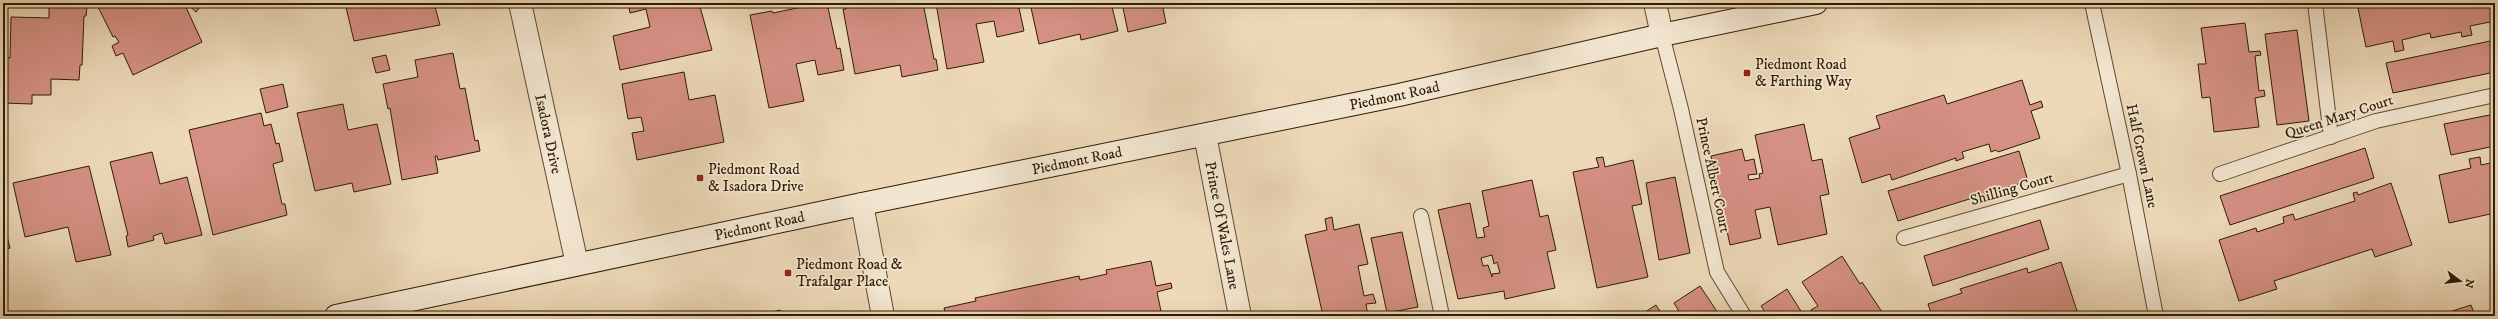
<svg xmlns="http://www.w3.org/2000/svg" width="2498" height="319" font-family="'IM FELL DW Pica',serif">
  <rect width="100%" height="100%" fill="#edd9b8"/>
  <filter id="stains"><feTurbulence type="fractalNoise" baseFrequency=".005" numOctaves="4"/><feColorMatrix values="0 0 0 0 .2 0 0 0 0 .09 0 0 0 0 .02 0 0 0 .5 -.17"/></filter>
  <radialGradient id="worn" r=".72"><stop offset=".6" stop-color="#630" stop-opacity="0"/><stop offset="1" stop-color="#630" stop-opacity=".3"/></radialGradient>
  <g fill="#d59084" stroke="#2e1c03" fill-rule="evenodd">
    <polygon points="96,3 136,3 138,8 149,3 184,3 202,42 133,75 123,53 116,56 112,46 119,42 115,36 113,37"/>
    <polygon points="186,3 198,3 201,6 196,12"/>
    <polygon points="345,3 434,3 440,25 354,41"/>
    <polygon points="628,3 699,3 712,50 620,70 613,36 650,27 646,9 630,13"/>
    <polygon points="821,3 827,3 837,49 840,48 844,70 818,75 815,60 796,64 804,101 769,108 750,15 772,11 773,13"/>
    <polygon points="845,3 923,3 934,59 936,59 938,70 902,77 900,65 855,74 843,9 846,9"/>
    <polygon points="936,3 1016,3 1017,8 1019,8 1024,31 997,37 994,21 976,24 984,62 947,69"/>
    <polygon points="1030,3 1111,3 1118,31 1081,40 1080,34 1039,44"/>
    <polygon points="1122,3 1162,3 1166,23 1128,32"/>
    <polygon points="2379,3 2495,3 2495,21 2470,26 2472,35 2462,37 2461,32 2431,38 2430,33 2402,40 2404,50 2395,52 2393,41 2366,47 2358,8"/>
    <polygon points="49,5 87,7 86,16 84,16 82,65 80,65 79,80 51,79 51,95 32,95 32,104 3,103 3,57 10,58 11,17 49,18"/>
    <polygon points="2245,23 2249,52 2260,51 2261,55 2255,56 2259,91 2264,90 2265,96 2255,98 2259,127 2214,132 2210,97 2202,98 2198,64 2206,64 2201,28"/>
    <polygon points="2297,30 2309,121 2277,125 2265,34"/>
    <polygon points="2495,40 2495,72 2393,93 2386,63"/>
    <polygon points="453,53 460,89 465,88 475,141 478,140 480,151 438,160 437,156 435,156 438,173 402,180 390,108 388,109 383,84 418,77 415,60"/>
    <polygon points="386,55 390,70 376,73 372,58"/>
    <polygon points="684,72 689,100 715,95 724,142 637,160 632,133 644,131 641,117 628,119 622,84"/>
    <polygon points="2022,80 2030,105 2041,101 2043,107 2031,111 2040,138 1998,152 1996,150 1991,152 1989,144 1962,152 1964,158 1956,161 1956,158 1892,180 1890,174 1862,183 1849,138 1880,128 1876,116 1944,95 1947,104"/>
    <polygon points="283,84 288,107 266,113 260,89"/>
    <polygon points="343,104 348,130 377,124 391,184 354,192 352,183 315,191 297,113"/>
    <polygon points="261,113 264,126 271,124 276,144 279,143 283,161 273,164 282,204 285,204 287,215 213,235 189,130"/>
    <polygon points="2495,114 2495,146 2451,155 2444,124"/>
    <polygon points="1804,124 1812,161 1822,159 1829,194 1820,196 1827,234 1778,245 1770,207 1755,210 1761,238 1730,245 1711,156 1742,149 1745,161 1754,159 1757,174 1748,175 1749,180 1760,178 1759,174 1763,173 1755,135"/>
    <polygon points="2365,148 2374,178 2230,225 2220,196"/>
    <polygon points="2019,151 2028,181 1898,221 1888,191"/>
    <polygon points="152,152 160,184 187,177 202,235 165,244 162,233 153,236 154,240 128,247 126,236 128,235 110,162"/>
    <polygon points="1603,157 1605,167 1633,160 1642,204 1632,206 1648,277 1597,288 1573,172 1599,167 1596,158"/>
    <polygon points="2480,157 2481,165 2495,162 2495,213 2449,223 2439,175 2471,168 2469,159"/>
    <polygon points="89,166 111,255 76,262 68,227 25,237 13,183"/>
    <polygon points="1675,177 1690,253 1659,260 1646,183"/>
    <path d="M1532 180 1540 217 1548 215 1556 250 1547 252 1555 288 1505 299 1504 291 1458 299 1438 210 1470 203 1477 238 1485 237 1483 228 1489 226 1482 191ZM1492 255 1494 264 1497 262 1500 273 1492 274V277L1488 265 1483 266 1481 258Z"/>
    <polygon points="2391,183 2412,245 2375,257 2372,249 2274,281 2277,289 2239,301 2219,240 2256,228 2257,232 2284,223 2283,217 2293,214 2295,220 2355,201 2353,193 2357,192 2358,195"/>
    <polygon points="1332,217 1334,230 1359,224 1368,264 1358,266 1364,296 1373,294 1376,303 1366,304 1368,316 1323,316 1305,235 1327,230 1325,219"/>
    <polygon points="3,220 10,248 3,250"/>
    <polygon points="2040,220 2049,249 1933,286 1924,256"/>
    <polygon points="1402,232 1418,307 1387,313 1371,238"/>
    <polygon points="1842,256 1860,284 1862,282 1882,312 1881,316 1824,316 1823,314 1815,316 1811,310 1818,306 1802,282"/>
    <polygon points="1151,261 1156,286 1171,283 1172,288 1157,292 1162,316 946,316 944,308 976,301 975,298 1079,276 1080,280 1107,274 1106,270"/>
    <polygon points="2061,262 2077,311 2061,316 1932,316 1928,304 1962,293 1960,289 2027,268 2028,273"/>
    <polygon points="1700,286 1720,316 1682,316 1674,303"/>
    <polygon points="1787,289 1804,316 1768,316 1761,306"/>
    <polygon points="1656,305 1663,316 1639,316"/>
    <polygon points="2471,305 2475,316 2425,316 2439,311 2440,315"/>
    <polygon points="780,310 781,316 757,316"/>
  </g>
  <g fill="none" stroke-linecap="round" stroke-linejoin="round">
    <defs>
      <g id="service">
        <polyline points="2092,3 2129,174 2156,316"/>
        <polyline points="2315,3 2331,137"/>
        <polyline points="1662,35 1681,109 1717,272 1744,316"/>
        <polyline points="2220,174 2376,121 2495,95"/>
        <polyline points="1421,216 1442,316"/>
        <polyline points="1904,238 2129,174"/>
      </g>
      <g id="minor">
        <path id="s1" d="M520 3 577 264"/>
        <polyline points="1655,3 1662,35"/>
        <path id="s2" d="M1205 135 1240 316"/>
        <polyline points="862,204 883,316"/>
      </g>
      <g id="secondary">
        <path id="s3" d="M336 316 862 204 1399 95 1662 35 1816 3"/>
      </g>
    </defs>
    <use href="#service" stroke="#5e4b30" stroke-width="16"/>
    <use href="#minor" stroke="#5e4b30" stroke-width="24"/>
    <use href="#secondary" stroke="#2e1c03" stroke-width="24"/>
    <use href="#service" stroke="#f3e6d1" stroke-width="14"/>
    <use href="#minor" stroke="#f3e6d1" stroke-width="22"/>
    <use href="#secondary" stroke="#f3e6d1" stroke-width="22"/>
  </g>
  <g fill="#8f2418" stroke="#f3e6d1" stroke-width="1.5">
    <rect x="1743" y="69" width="8" height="8" rx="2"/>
    <rect x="696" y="174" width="8" height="8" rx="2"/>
    <rect x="784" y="269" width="8" height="8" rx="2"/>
  </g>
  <g text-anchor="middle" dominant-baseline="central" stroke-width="3.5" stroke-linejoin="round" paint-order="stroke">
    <g font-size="15" fill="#2e1c03" stroke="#f3e6d1" text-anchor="start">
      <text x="1755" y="64">Piedmont Road<tspan x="1755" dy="17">&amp; Farthing Way</tspan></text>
      <text x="708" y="169">Piedmont Road<tspan x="708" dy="17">&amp; Isadora Drive</tspan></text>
      <text x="796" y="264">Piedmont Road &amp;<tspan x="796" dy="17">Trafalgar Place</tspan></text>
    </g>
    <g font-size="15" fill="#2e1c03" stroke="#f3e6d1">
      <text stroke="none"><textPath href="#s3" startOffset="1081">Piedmont Road</textPath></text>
      <text transform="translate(2339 117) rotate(-18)">Queen Mary Court</text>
      <text stroke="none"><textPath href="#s1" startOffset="134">Isadora Drive</textPath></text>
      <text transform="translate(2142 156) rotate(78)">Half Crown Lane</text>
      <text stroke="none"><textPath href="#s3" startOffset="757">Piedmont Road</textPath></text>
      <text transform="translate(1713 175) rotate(78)">Prince Albert Court</text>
      <text transform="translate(2012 189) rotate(-16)">Shilling Court</text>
      <text stroke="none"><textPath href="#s2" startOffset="92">Prince Of Wales Lane</textPath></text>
      <text stroke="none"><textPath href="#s3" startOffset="433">Piedmont Road</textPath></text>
    </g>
  </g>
  <rect width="2498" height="319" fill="none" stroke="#edd9b8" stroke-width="16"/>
  <rect x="4" y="4" width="2490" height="311" fill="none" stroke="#2e1c03" stroke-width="2"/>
  <rect x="8" y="8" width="2482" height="303" fill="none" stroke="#2e1c03"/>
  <g transform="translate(2460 281) rotate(105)" stroke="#f3e6d1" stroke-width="3" paint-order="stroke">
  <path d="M0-3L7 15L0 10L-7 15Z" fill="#2e1c03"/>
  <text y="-6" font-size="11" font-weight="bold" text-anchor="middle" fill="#2e1c03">N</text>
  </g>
  <rect width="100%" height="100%" filter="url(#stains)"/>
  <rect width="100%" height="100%" fill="url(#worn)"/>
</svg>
